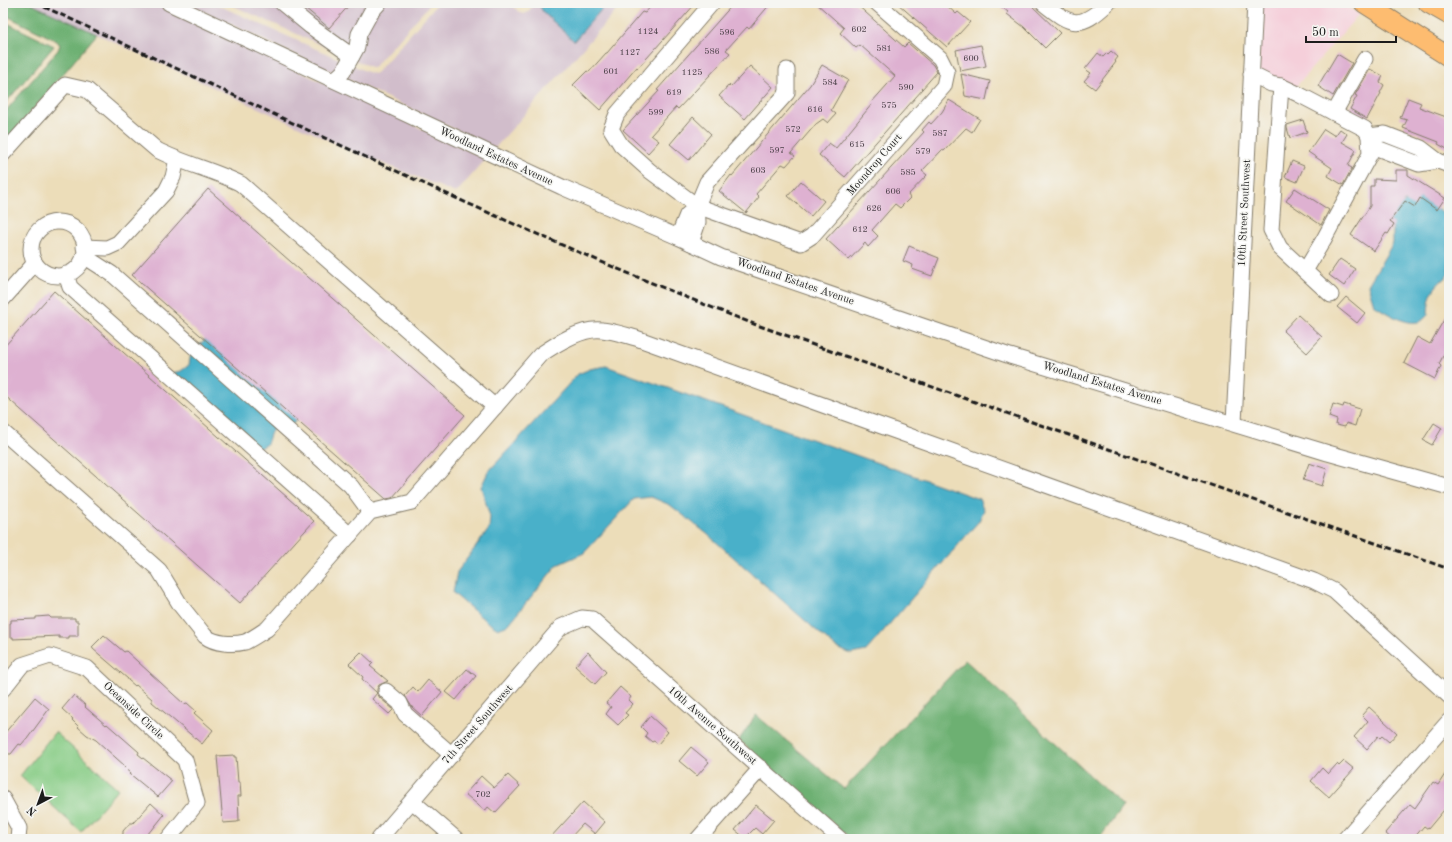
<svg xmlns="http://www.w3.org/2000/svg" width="1452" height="842" font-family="'Old Standard TT',serif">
  <rect width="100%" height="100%" fill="#f6f6f2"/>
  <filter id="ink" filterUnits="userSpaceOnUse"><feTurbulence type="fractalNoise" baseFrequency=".025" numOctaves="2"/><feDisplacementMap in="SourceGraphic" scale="8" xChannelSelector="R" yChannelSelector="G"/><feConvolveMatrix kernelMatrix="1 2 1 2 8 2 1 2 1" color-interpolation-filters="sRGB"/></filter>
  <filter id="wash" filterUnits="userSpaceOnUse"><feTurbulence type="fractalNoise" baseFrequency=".012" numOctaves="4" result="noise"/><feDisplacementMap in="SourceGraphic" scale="16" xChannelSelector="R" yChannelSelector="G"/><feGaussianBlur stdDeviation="0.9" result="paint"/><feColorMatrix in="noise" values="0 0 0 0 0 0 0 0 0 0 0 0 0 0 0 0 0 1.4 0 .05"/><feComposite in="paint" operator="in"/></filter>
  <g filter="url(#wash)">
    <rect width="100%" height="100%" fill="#ecddb9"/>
    <polygon fill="#f5cfda" points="1261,3 1341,3 1359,14 1286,98 1258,79"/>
    <g fill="#d1bdcb">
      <polygon points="29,3 153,3 486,159 456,193 350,150"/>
      <polygon points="185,3 213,3 370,73 374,74 377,72 438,3 510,3 520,13 523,14 527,13 535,3 542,3 540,6 574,41 607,3 623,3 495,148"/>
      <polygon points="227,3 431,3 373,68"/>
    </g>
    <polygon fill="#87cc85" stroke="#527450" points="55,732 118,789 81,832 20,776"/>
    <g fill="#6db072" stroke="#446647">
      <polygon points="3,3 29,3 97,34 3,145 3,114 58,50 60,45 57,41 3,14"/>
      <polygon points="3,21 54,46 3,106"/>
      <polygon points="965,660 1123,806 1099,839 851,839 739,740 756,715 844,789"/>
    </g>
    <g fill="#4ab0c9" stroke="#336672">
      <polygon points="542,3 607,3 574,41 543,12 540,6"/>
      <path d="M1418 193H1424L1442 212 1449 228V274C1432 289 1429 293 1428 315 1426 317 1423 320 1421 321 1407 327 1385 312 1374 305L1368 285 1393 243V230L1389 219 1392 211Z"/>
      <path d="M247 299 304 411 292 425 272 430C266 442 271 445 256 449L172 373 181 371 189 365 191 353Z"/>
      <polygon points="606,366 979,499 984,510 979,521 866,651 851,654 835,647 706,533 670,505 651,497 634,499 584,553 557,565 508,625 498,629 487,622 453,593 457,572 489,529 490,517 481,487 488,472 578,374 590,369"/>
    </g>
    <g id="blocks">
      <g fill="#deb1d1">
        <polygon points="299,3 351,3 329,28"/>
        <polygon points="654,3 696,3 638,68 637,67 600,110 573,85 587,71 589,72 606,53 607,53 642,12 645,13"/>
        <polygon points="734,3 771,3 749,29 747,27 726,50 730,53 710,75 678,109 676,107 651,135 659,141 648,153 623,130 659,91 657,90"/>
        <polygon points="816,3 855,3 904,47 908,43 933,65 937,72 922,89 923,89 845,177 819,155 829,143 836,148 872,104 871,103 895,76 860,45 856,48 840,33 844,28"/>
        <polygon points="897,3 944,3 956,14 958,12 970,22 947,47"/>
        <polygon points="997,3 1029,3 1060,33 1045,48 1024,27 1007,14 1008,12"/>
        <polygon points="981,45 986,66 960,71 956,50"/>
        <polygon points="1111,51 1118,57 1115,61 1116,62 1095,89 1084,81 1091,73 1085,69 1098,53 1103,57 1106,54 1107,55"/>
        <polygon points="1337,54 1352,63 1333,96 1318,86"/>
        <polygon points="822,65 848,80 831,110 836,114 828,123 823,119 816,124 791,153 795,156 786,166 782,164 756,194 759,197 746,213 719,191 731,175 732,176 810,85"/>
        <polygon points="750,66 773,87 745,119 719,96 729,85 731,87"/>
        <polygon points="1370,69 1383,76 1380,82 1384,85 1380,93 1381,93 1367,119 1350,109 1357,96 1355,95"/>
        <polygon points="961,74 990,81 986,100 965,96"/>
        <polygon points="1408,98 1421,103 1419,107 1449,118 1449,150 1438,144 1439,142 1403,128 1407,120 1400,118"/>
        <polygon points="949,100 980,119 972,132 966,128 944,151 942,150 922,171 927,175 908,195 910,198 900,208 895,204 872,230 878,236 868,247 865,243 849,260 826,239 924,132 922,130 929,122 931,124 942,112"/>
        <polygon points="693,117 711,134 689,160 670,144"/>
        <polygon points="1303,120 1307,132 1290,138 1287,128 1287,125"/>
        <polygon points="1324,129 1335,136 1340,129 1347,134 1342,142 1356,150 1348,166 1352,168 1343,185 1328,176 1332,168 1308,152"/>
        <polygon points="1292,161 1304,166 1297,182 1285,177"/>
        <polygon points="1396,170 1408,170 1408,175 1445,198 1437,210 1420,198 1415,207 1405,201 1390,221 1394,224 1388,234 1386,233 1374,251 1351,235 1370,206 1370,186 1374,186 1374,179 1396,180"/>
        <polygon points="801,181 824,201 811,216 788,196"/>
        <polygon points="1295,188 1329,210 1321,225 1286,201"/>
        <polygon points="208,189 465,415 392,498 386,499 132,275"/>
        <polygon points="909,246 939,258 932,276 912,269 913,265 903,261"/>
        <polygon points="1340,259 1355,269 1344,286 1329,275"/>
        <polygon points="54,291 314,521 240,603 3,394 3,348"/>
        <polygon points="1346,297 1365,313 1357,323 1337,307"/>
        <polygon points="1449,311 1449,344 1439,364 1441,366 1435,379 1404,363 1417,337 1430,344"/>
        <polygon points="1298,315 1322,337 1307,353 1283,331"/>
        <polygon points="1333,404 1343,407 1344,404 1360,409 1355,426 1346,423 1345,427 1336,425 1337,420 1329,417"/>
        <polygon points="1434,423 1442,428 1432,445 1423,440"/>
        <polygon points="1309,463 1327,469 1322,486 1303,480"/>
        <polygon points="49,616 51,618 75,618 75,621 78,621 78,636 69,636 69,638 59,638 59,636 36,637 36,638 13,639 13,637 10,637 10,623 11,623 11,620 36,619 36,617"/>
        <polygon points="104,635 124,652 126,651 184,704 187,703 196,711 194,713 213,730 202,744 152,702 152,699 136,685 135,686 128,680 128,679 93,649 92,647"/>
        <polygon points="361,652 373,663 370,666 388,681 379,685 377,689 377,693 362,679 363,677 349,664"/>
        <polygon points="588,652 606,672 595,684 575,666"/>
        <polygon points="467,669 476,676 456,700 446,692"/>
        <polygon points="428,680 442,692 422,716 412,707 405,696 413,687 418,692"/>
        <polygon points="620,687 631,697 629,700 633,704 625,713 628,715 618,725 606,714 611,707 606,703"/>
        <polygon points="377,693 380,698 393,709 393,710 389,714 372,699"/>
        <polygon points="74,695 86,706 85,707 106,725 107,724 139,752 138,754 172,781 158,797 130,774 131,773 124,767 125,766 96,740 87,735 78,727 79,727 72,720 73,719 62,709"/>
        <polygon points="35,697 49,709 27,739 27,738 21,745 19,744 11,754 9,754 3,749 3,735"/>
        <polygon points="1369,707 1397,733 1389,742 1382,736 1380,738 1378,736 1367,749 1354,737 1368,721 1362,715"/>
        <polygon points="650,716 668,732 658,744 654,741 652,742 645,736 647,733 641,727"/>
        <polygon points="691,747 709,762 697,776 679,761"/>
        <polygon points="234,755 234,757 236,757 238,782 240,782 241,796 238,796 239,821 237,822 223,823 217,756"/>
        <polygon points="1344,761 1354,769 1329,797 1311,781 1322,768 1328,774 1337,764 1339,766"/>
        <polygon points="1449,768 1449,804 1428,829 1424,826 1413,839 1392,839 1385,833 1410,804 1415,808 1433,782 1438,785"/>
        <polygon points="508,775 520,786 495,813 488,807 485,811 465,794 481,776 494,788"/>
        <polygon points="583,802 605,822 595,834 583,824 569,839 549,839"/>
        <polygon points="151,803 164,815 152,830 152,829 146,836 144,834 140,839 119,839 123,834 123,831 130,823 133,823"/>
        <polygon points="756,805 774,820 762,834 755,828 745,838 735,830"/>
      </g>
    </g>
  </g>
  <g filter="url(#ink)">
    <use href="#blocks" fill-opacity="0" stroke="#847c6a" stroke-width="1"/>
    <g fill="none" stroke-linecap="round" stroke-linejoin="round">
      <defs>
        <g id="minor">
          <polyline points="169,3 562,187 678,237 721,257 1010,356 1328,453 1449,487"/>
          <polyline points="282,3 310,26 352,56"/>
          <polyline points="712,3 617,114 611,129 621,145 650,171 697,206 801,243 812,236 944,86 947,72 940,58 877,3"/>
          <path d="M1043 3C1071 26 1080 30 1108 3"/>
          <polyline points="1251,74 1271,84 1281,86 1298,94 1365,129 1377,148 1419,164 1438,161 1449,165"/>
          <polyline points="334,80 343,72 357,47 359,34 371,12 379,3"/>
          <polyline points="1281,86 1271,230 1280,248 1305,271"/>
          <polyline points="1334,113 1365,59"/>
          <path d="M3 154 65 85 87 90 157 150C184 164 214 170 241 184L495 407"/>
          <circle cx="58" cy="249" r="27"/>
          <polyline points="678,237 687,215 697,206 707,182 787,93 787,70"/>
          <polyline points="691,243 698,222 697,206"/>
          <polyline points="84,247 107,248 118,243 166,191 173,177 177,159"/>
          <polyline points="84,256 112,274 351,486 370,512"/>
          <polyline points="66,274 70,287 350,535"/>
          <polyline points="1331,295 1305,271 1324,239 1370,154 1369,136 1385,134 1421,148 1438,161"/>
          <polyline points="3,299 35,263"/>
          <polyline points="1234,423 1255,3"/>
          <path d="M3 432 159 570 181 606 205 636C215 644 233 645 245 642 252 639 260 633 267 629L370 512 412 502 540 355C556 344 582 327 602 330 613 331 625 335 636 338L1314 581 1334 591 1449 696"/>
          <polyline points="3,689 22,665 50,656 87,668 185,760 197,803 168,839"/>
          <polyline points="386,691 400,703 405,714 452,755"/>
          <polyline points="3,799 19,828 18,839"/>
          <polyline points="412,801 456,839"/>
          <polyline points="379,839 561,627 582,618 592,619 840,839"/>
          <polyline points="698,839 761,768"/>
          <polyline points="1345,839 1449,721"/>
        </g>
        <g id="major">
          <polyline points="1364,3 1449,57"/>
          <polyline points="1428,3 1449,15"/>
        </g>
      </defs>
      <use href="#minor" stroke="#847c6a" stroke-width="17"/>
      <use href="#major" stroke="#847c6a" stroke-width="21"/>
      <use href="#minor" stroke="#fff" stroke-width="15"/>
      <use href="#major" stroke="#fdbc70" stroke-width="19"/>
      <path stroke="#1c1c1c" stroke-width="3" stroke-dasharray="6 3" stroke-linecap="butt" d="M36 3C274 113 509 229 754 324L1449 569"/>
    </g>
  </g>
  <g text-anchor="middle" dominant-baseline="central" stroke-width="3" stroke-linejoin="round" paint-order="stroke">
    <g font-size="9" fill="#4c4149">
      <text x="859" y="29">602</text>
      <text x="648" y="31">1124</text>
      <text x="727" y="32">596</text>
      <text x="884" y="48">581</text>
      <text x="712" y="51">586</text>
      <text x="630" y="52">1127</text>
      <text x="971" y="58">600</text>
      <text x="611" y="71">601</text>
      <text x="692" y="72">1125</text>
      <text x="830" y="82">584</text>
      <text x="906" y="87">590</text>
      <text x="674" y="92">619</text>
      <text x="889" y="105">575</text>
      <text x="815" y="109">616</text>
      <text x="656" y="112">599</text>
      <text x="793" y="129">572</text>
      <text x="940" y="133">587</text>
      <text x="857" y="144">615</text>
      <text x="777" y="150">597</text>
      <text x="923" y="151">579</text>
      <text x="758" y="170">603</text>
      <text x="908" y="172">585</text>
      <text x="893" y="191">606</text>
      <text x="874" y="208">626</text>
      <text x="860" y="229">612</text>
      <text x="483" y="794">702</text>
    </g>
    <g font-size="11" fill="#1c1c1c" stroke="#f6f6f2">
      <text transform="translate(496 157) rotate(25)">Woodland Estates Avenue</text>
      <text transform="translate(875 165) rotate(-49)">Moondrop Court</text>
      <text transform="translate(1245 213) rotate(-87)">10th Street Southwest</text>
      <text transform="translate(795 282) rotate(19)">Woodland Estates Avenue</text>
      <text transform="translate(1102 384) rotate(17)">Woodland Estates Avenue</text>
      <text transform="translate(133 711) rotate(43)">Oceanside Circle</text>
      <text transform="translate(478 725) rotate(-49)">7th Street Southwest</text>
      <text transform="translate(712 726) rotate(41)">10th Avenue Southwest</text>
    </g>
  </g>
  <rect width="1452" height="842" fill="none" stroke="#f6f6f2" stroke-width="16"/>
  <g transform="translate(38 804) rotate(221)" stroke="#f6f6f2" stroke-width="3" paint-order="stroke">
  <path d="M0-3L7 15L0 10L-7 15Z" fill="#1c1c1c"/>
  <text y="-6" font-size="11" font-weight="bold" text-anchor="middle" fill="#1c1c1c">N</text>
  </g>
  <path d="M1306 36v6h90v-6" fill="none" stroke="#1c1c1c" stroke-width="2"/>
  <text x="1312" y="36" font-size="12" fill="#1c1c1c" stroke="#f6f6f2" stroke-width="3" paint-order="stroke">50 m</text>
</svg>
